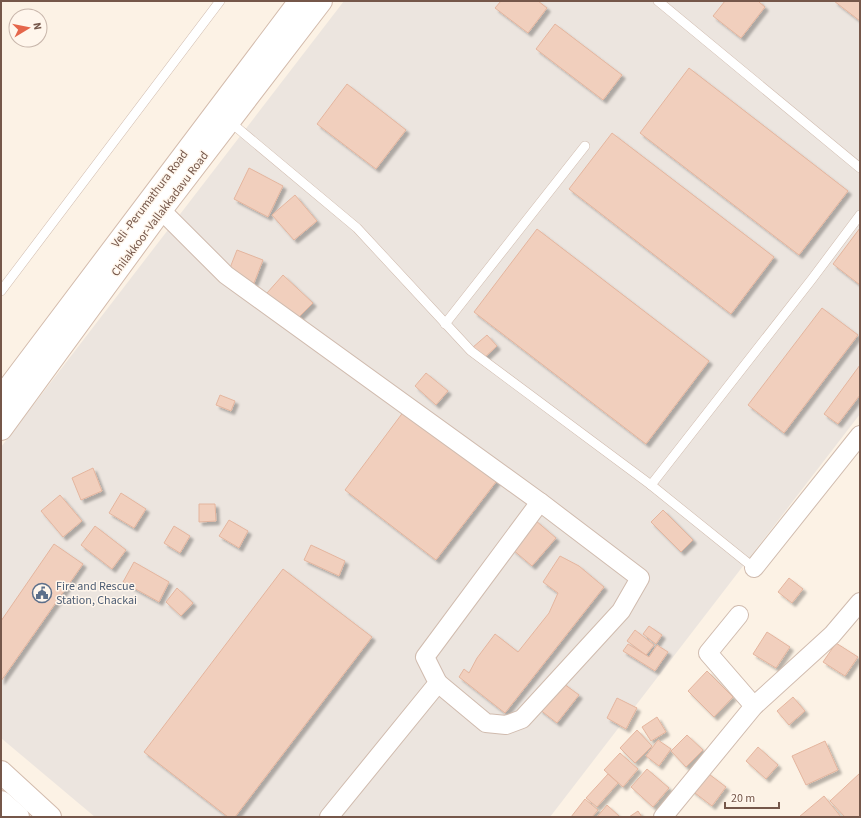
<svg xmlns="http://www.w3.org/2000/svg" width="861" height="818" font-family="'Source Sans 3',sans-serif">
  <defs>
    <filter id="shadow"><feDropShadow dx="3.5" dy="3.5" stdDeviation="1" flood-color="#0004"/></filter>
  </defs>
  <rect width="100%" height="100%" fill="#fcf2e5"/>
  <polygon fill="#ece5df" points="344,1 860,1 860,414 550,817 95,817 1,738 1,447"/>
  <g fill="#f1cfbd" stroke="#e4b59e" filter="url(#shadow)">
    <polygon points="501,1 538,1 547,8 528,33 495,8"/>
    <polygon points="725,1 760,1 759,2 765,7 741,38 713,16"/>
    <polygon points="834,1 860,1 860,21"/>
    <polygon points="555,24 622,75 603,100 536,49"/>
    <polygon points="689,68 848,191 799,255 640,133"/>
    <polygon points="347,84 406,130 376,169 317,124"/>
    <polygon points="612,133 774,257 731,314 569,189"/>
    <polygon points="249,168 283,186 268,217 234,199"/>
    <polygon points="295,195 317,221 294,240 272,215"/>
    <polygon points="860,228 860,285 833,264"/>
    <polygon points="537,229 709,361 646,444 474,312"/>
    <polygon points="237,250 263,260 254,283 228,273"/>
    <polygon points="283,275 313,303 296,320 267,293"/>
    <polygon points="822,308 858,335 784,433 748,405"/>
    <polygon points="487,335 497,346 483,359 472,348"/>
    <polygon points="860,365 860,395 838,424 824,414"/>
    <polygon points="426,373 448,391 436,405 415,386"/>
    <polygon points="220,395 235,401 231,411 216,405"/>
    <polygon points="407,407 499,478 436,560 345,490"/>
    <polygon points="93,468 102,491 81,500 72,478"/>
    <polygon points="121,493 146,509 134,528 109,513"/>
    <polygon points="60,495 82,521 63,537 41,511"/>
    <polygon points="199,504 215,504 216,521 199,522"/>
    <polygon points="663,510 693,540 681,552 651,522"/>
    <polygon points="229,520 248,531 239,548 219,536"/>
    <polygon points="535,520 556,538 532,566 512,549"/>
    <polygon points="95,526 126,550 112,569 81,545"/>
    <polygon points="174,526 190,536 180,553 164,543"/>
    <polygon points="54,544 83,564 1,681 1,621"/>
    <polygon points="311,545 345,561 339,576 304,560"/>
    <polygon points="560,556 579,566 604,587 505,713 459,677 464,669 469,673 477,658 495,634 518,652 549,613 558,593 543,582"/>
    <polygon points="134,562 169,582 159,602 123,582"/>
    <polygon points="283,569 372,637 235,817 228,817 144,752"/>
    <polygon points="789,578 803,589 792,603 778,592"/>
    <polygon points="177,588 193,603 181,616 166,602"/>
    <polygon points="649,626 662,635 656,644 643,634"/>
    <polygon points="635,630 654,645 646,655 627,641"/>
    <polygon points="767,632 790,647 776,668 753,654"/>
    <polygon points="836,643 858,657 845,676 823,662"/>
    <polygon points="628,644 649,657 657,645 668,652 655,671 623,651"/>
    <polygon points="707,671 733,697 714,717 688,691"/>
    <polygon points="560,681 579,695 557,723 539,709"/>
    <polygon points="793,697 805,711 789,725 777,711"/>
    <polygon points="617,698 637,708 626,729 607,718"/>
    <polygon points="657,717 666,732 651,741 642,727"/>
    <polygon points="637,730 652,746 635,763 620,748"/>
    <polygon points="687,735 703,750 686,767 671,751"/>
    <polygon points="658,740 671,749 659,766 646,756"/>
    <polygon points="825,741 838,770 806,785 792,756"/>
    <polygon points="758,747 778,765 766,779 746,761"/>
    <polygon points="620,753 638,769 623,787 604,770"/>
    <polygon points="647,769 669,788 653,807 631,787"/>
    <polygon points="705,771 726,787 712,806 691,790"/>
    <polygon points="860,773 860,817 845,817 830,801"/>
    <polygon points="608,774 618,783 597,807 586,798"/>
    <polygon points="824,796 841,817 799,817"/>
    <polygon points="585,799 598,810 592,817 571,817"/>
    <polygon points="607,805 619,816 618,817 597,817"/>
    <polygon points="638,811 642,817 629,817"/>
  </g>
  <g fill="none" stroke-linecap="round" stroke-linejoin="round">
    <defs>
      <g id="service">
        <polyline points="658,1 860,168"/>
        <polyline points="229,121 357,228 471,351 651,485 754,568"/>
        <polyline points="1,291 220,1"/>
        <polyline points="445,324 585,146"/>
        <polyline points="651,485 812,279 860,215"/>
      </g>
      <g id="minor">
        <polyline points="161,210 226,275 540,502 640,578 621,611 522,719 506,725 486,723 438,683"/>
        <polyline points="754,568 860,435"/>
        <polyline points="739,615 708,653 754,706"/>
        <polyline points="329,817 438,683 425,657 540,502"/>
        <polyline points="663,817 754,706 832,635 860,602"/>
      </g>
      <g id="secondary">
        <polyline points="1,398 300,1"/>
        <polyline points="1,429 161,210 321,1"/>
        <polyline points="1,772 50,817"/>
        <polyline points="1,802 18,817"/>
      </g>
    </defs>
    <use href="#service" stroke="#d0bbae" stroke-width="10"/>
    <use href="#minor" stroke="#d0bbae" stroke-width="20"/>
    <use href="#secondary" stroke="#d3bbac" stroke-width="24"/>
    <use href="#service" stroke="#fff" stroke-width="9"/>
    <use href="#minor" stroke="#fff" stroke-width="18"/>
    <use href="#secondary" stroke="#fff" stroke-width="22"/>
  </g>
  <defs>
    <symbol id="civic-ring" viewBox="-11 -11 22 22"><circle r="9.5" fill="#fff6ec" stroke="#5c6f8a" stroke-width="1.5"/><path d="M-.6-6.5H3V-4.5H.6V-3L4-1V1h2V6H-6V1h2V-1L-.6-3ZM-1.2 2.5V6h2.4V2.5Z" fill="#5c6f8a"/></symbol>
  </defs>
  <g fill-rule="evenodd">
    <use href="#civic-ring" x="31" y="582" width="22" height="22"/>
  </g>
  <g text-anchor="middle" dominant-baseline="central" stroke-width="3" stroke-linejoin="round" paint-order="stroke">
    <g font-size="12" fill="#75574a" stroke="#fff6ec">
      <text transform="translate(150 199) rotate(-53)">Veli -Perumathura Road</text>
      <text transform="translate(160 214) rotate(-53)">Chilakkoor-Vallakkadavu Road</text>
    </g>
    <g font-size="12" fill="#4e5e75" stroke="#fff6ec" text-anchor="start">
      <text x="56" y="586">Fire and Rescue<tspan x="56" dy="14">Station, Chackai</tspan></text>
    </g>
  </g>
  <rect width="861" height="818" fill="none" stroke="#75574a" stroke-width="4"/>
  <g transform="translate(28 28) rotate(80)"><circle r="19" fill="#fff6ec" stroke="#c8b6ab"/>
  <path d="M0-3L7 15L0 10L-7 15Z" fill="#e5664b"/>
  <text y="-6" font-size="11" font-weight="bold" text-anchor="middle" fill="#75574a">N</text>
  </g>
  <path d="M725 802v6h54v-6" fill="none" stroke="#75574a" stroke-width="2"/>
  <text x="731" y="802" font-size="12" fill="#75574a" stroke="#fff6ec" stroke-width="3" paint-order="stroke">20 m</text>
</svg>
